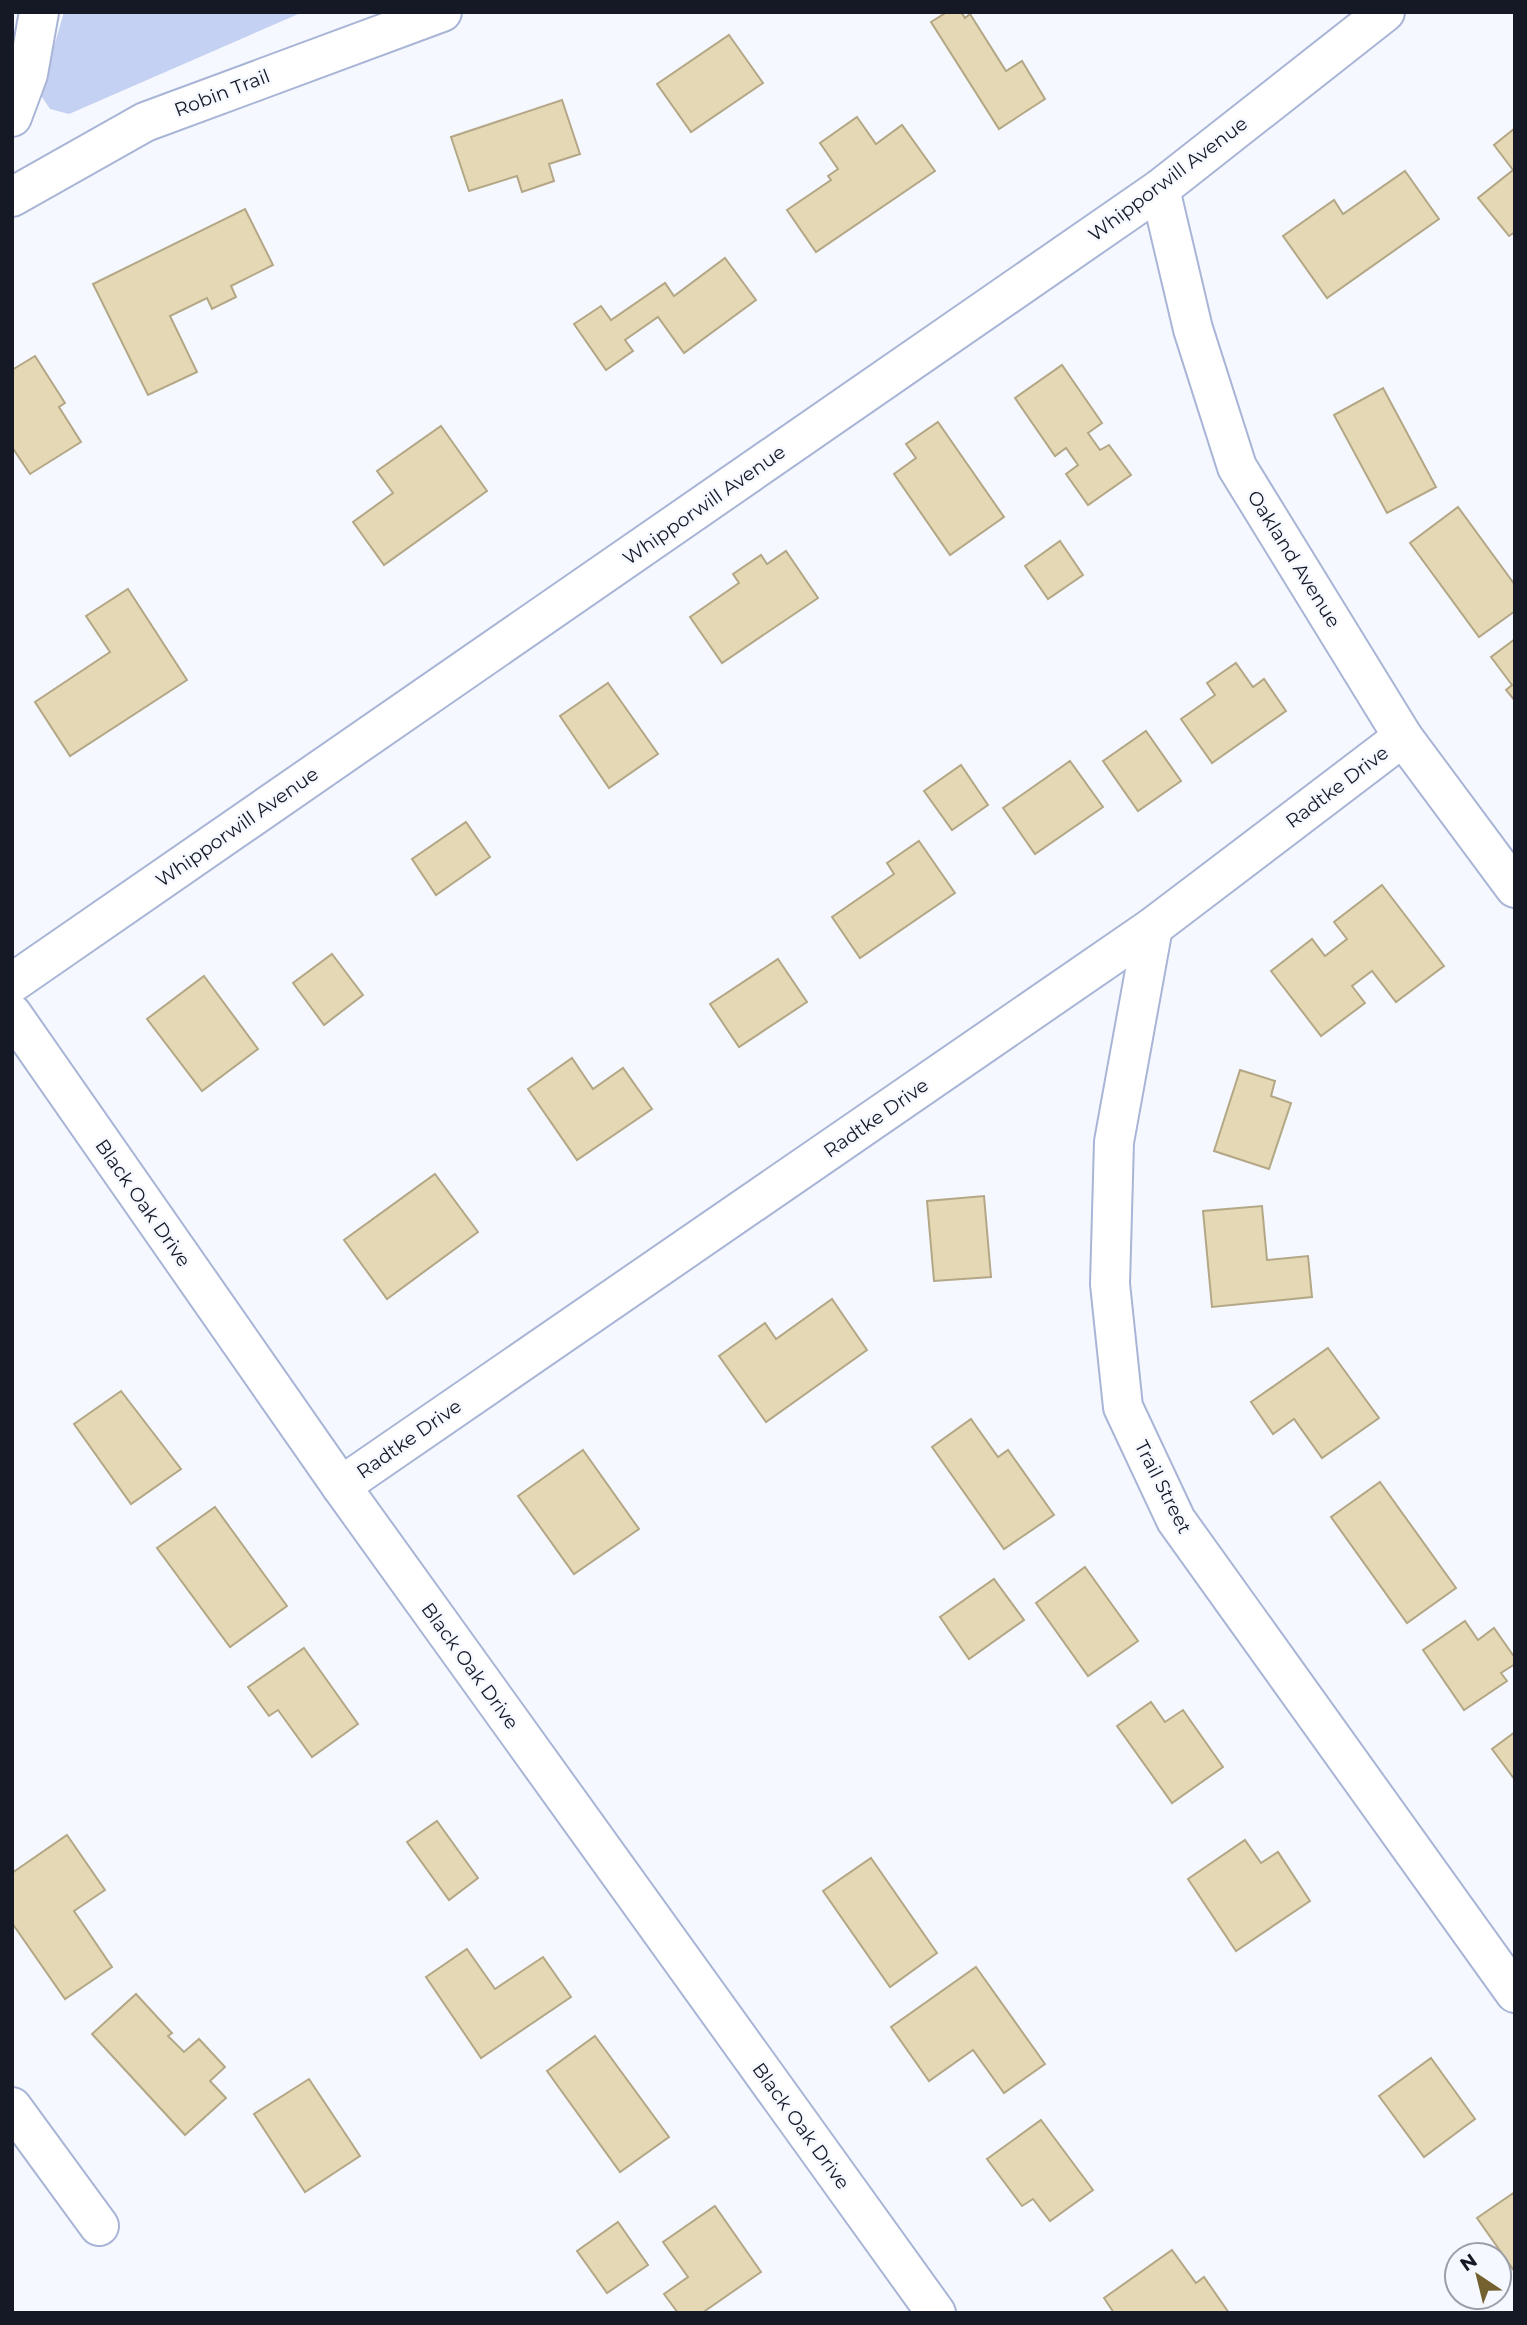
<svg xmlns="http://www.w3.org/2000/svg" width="1527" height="2325" font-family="Montserrat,sans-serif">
  <rect width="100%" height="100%" fill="#f6f8ff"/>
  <polygon fill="#c5d1f3" points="64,12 303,12 69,114 50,109 40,94"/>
  <g fill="#e4d8b5" stroke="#b3a786" stroke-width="2">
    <polygon points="947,12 961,12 965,18 970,14 1006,71 1022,61 1045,99 999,129 931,22"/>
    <polygon points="729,35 763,83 691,132 657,84"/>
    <polygon points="562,100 580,154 549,164 554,181 522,192 517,176 469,191 451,137"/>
    <polygon points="857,117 876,144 902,125 935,171 816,252 787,210 831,180 828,176 838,169 820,143"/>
    <polygon points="1515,128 1515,232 1509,236 1478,198 1513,170 1494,145"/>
    <polygon points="1405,171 1439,219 1327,298 1283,236 1334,200 1343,214"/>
    <polygon points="245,209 273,265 231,286 236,297 212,309 207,298 170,316 197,372 148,395 93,284"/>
    <polygon points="725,258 756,300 684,353 658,317 625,340 633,351 606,370 574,324 601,306 611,320 665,283 674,296"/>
    <polygon points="35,356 65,403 59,407 81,442 30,474 12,447 12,370"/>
    <polygon points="1062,365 1102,423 1088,433 1100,450 1109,445 1131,475 1088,505 1066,474 1078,465 1066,448 1055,456 1015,398"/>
    <polygon points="1383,388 1436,487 1387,513 1334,415"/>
    <polygon points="938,422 1004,517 950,555 894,474 916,458 906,444"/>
    <polygon points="441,426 487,491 384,565 353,522 393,493 377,471"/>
    <polygon points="1458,507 1515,585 1515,611 1479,637 1410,543"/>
    <polygon points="1060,541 1083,575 1048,599 1025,566"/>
    <polygon points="786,551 818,598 722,663 690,617 739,583 733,574 761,555 767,564"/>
    <polygon points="128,589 187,680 70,756 35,702 110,652 86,616"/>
    <polygon points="1515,639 1515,701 1506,690 1512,685 1491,657"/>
    <polygon points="1236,663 1253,687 1264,679 1286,711 1212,763 1181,719 1215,695 1207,683"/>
    <polygon points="608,683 658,754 609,788 560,716"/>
    <polygon points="1146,731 1181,781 1138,811 1103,761"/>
    <polygon points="1070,761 1103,807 1035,854 1003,808"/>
    <polygon points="961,765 988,805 952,830 924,791"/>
    <polygon points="466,822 490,857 436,895 412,859"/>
    <polygon points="919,841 955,893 860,958 832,917 894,874 887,863"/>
    <polygon points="1382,885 1444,966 1396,1002 1372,971 1352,986 1365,1003 1321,1036 1271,971 1312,939 1325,956 1347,939 1334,922"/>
    <polygon points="332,954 363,995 324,1025 293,983"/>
    <polygon points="778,959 807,1002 739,1047 710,1004"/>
    <polygon points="204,976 258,1049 202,1091 147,1019"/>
    <polygon points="572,1058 593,1089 623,1068 652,1109 577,1160 528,1089"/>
    <polygon points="1240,1070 1275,1081 1271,1096 1291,1103 1269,1169 1214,1151"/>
    <polygon points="435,1174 478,1232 387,1299 344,1240"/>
    <polygon points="984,1196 991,1277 934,1281 927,1201"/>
    <polygon points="1262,1206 1267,1260 1308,1256 1312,1297 1212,1307 1203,1211"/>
    <polygon points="832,1299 867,1350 766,1422 719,1356 765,1323 776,1339"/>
    <polygon points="1328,1348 1379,1418 1322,1458 1294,1419 1273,1434 1251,1402"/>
    <polygon points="121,1391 181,1469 131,1504 74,1424"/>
    <polygon points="971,1419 998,1457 1008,1450 1054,1515 1004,1549 932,1447"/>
    <polygon points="583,1450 639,1529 574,1574 518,1496"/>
    <polygon points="1380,1482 1456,1588 1407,1623 1331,1517"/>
    <polygon points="215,1507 287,1606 230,1647 157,1548"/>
    <polygon points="1085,1567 1138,1641 1088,1676 1036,1603"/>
    <polygon points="994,1579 1024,1620 969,1659 940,1617"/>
    <polygon points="1465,1621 1478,1640 1494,1628 1515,1658 1515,1664 1501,1673 1507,1681 1464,1710 1423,1650"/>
    <polygon points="304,1648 358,1724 312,1757 278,1710 269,1716 248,1687"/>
    <polygon points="1151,1702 1165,1722 1183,1710 1223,1767 1172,1803 1117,1726"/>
    <polygon points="1515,1732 1515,1780 1492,1749"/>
    <polygon points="437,1821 478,1878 449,1900 407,1842"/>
    <polygon points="67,1835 105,1890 74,1911 112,1967 65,1999 12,1923 12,1873"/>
    <polygon points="1245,1840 1261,1863 1278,1852 1310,1901 1236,1951 1188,1879"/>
    <polygon points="871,1858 937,1953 890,1987 823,1891"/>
    <polygon points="467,1949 495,1989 543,1957 571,1997 481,2058 426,1977"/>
    <polygon points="976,1967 1045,2064 1004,2093 973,2050 929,2081 891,2027"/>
    <polygon points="136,1994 172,2033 168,2036 184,2052 199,2039 225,2067 210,2081 226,2098 185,2135 92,2034"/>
    <polygon points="595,2036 669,2137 620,2172 547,2071"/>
    <polygon points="1431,2058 1475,2119 1424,2157 1379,2096"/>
    <polygon points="309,2079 360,2156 305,2192 254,2114"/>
    <polygon points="1041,2120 1093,2190 1050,2221 1033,2199 1022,2206 987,2159"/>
    <polygon points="1515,2192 1515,2272 1477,2218"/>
    <polygon points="715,2206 761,2272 702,2313 678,2313 664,2294 688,2277 663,2242"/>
    <polygon points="618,2222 648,2265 607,2293 577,2251"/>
    <polygon points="1172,2250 1196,2283 1204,2277 1229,2313 1114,2313 1104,2298"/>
  </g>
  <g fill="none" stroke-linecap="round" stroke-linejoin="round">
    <defs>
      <g id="minor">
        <polyline points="12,117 28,74 39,12"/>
        <polyline points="1160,189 1193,329 1237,467 1403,737 1515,888"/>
        <polyline points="12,197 145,122 442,12"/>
        <polyline points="1153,927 1114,1142 1110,1284 1123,1407 1176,1520 1515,1993"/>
        <polyline points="12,983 1160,189 1385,12"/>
        <polyline points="12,1014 341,1486 936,2313"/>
        <polyline points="341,1486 1153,927 1403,737"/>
        <polyline points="12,2107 99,2226"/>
      </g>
    </defs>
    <use href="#minor" stroke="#a9b5d6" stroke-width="42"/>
    <use href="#minor" stroke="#fff" stroke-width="38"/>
  </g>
  <g text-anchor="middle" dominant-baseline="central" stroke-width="5" stroke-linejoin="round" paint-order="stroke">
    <g font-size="19" fill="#151925" stroke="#f6f8ff">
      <text transform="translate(222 93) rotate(-21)">Robin Trail</text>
      <text transform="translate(1168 179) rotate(-37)">Whipporwill Avenue</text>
      <text transform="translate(704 505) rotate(-35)">Whipporwill Avenue</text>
      <text transform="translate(1294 559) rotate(58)">Oakland Avenue</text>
      <text transform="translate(1337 787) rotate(-37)">Radtke Drive</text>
      <text transform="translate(237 827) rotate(-35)">Whipporwill Avenue</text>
      <text transform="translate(876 1118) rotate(-35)">Radtke Drive</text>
      <text transform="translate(143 1203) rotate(55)">Black Oak Drive</text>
      <text transform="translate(409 1439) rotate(-35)">Radtke Drive</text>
      <text transform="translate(1163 1487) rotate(63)">Trail Street</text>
      <text transform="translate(470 1666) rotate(54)">Black Oak Drive</text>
      <text transform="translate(801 2126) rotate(54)">Black Oak Drive</text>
    </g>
  </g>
  <rect width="1527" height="2325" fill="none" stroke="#151925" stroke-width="28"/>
  <g transform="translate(1478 2276) rotate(325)"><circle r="33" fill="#f6f8ff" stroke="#9c9fa8" stroke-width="2"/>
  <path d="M0-5L12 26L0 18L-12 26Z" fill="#736230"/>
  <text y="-10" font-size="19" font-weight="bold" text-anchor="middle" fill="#151925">N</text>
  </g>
</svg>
